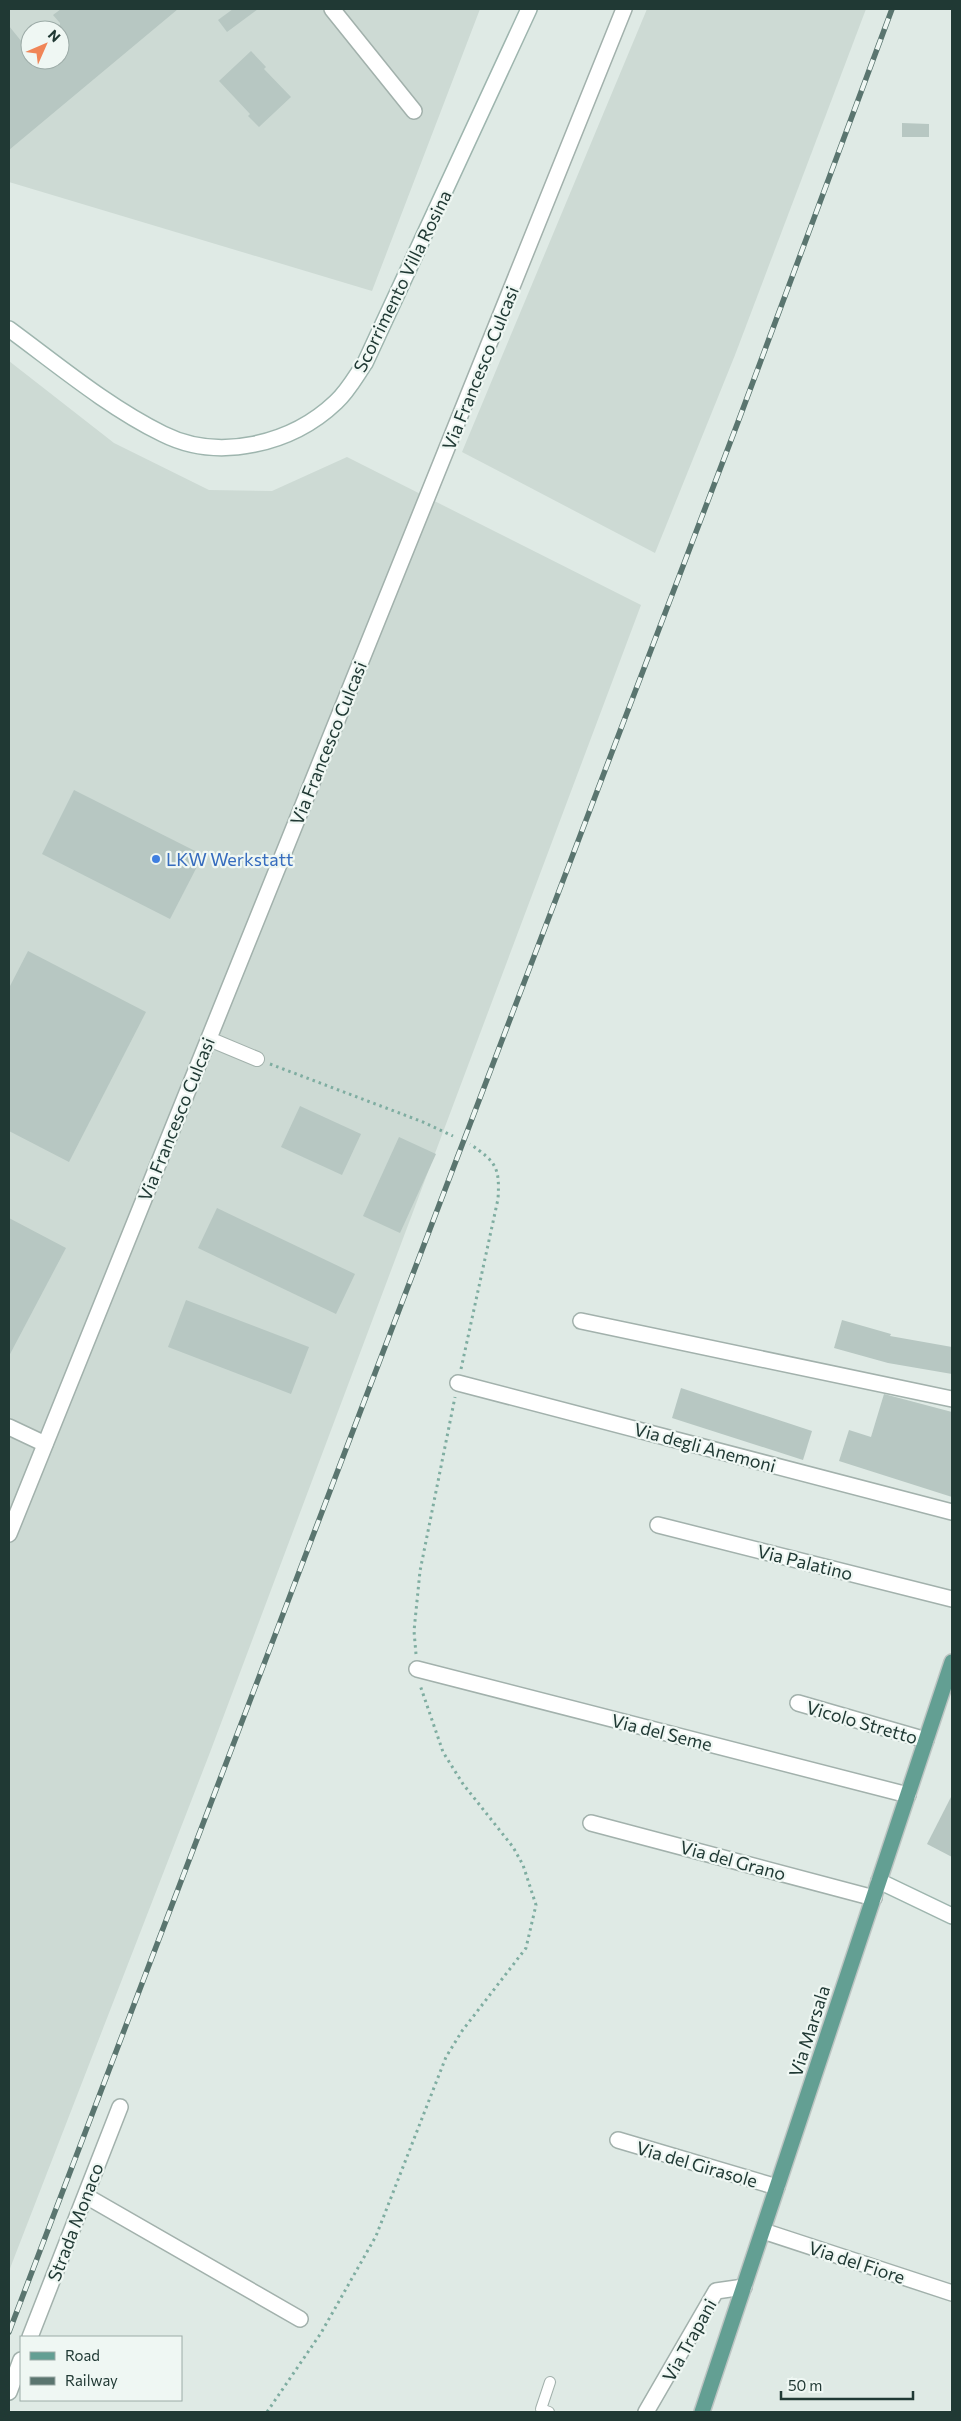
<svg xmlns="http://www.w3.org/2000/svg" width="961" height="2421" font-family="Commissioner,sans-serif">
  <rect width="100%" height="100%" fill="#dfeae5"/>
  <g fill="#cddad4" fill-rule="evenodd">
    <path d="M9 9H480L372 291 9 182ZM30 30H60V60H30Z"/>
    <polygon points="647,9 866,9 735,355 655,553 462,452"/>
    <polygon points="9,361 114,443 209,490 272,491 347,457 641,605 209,1755 9,2271"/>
  </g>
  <g fill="#b7c7c2">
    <polygon points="61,9 178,9 9,150 9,26 30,52 30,60 60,60 60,23 53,15"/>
    <polygon points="233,9 258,9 227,32 218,20"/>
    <polygon points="251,51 266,67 264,69 291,97 259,127 248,116 250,114 219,81"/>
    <polygon points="902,123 929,124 929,137 902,137"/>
    <polygon points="74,790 203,855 170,919 42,854"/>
    <polygon points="28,951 146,1012 69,1162 9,1131 9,988"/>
    <polygon points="300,1106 361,1134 342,1175 281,1147"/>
    <polygon points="399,1137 436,1154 400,1233 363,1216"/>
    <polygon points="217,1208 355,1274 336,1314 198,1248"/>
    <polygon points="9,1218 66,1248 9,1356"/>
    <polygon points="186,1300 309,1347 291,1394 168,1347"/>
    <polygon points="842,1320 891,1334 890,1336 952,1347 952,1374 888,1363 834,1348"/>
    <polygon points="681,1388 812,1431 803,1460 672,1418"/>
    <polygon points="884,1394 952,1412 952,1497 839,1461 849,1430 871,1437"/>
    <polygon points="952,1795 952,1857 927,1844"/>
  </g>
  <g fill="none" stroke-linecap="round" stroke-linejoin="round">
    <defs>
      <polyline id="service" points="549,2412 541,2409 550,2382"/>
      <polyline id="pedestrian" points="209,1039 257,1059"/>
      <g id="minor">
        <polyline points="332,9 414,111"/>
        <polyline points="581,1321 952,1399"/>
        <polyline points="458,1383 952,1512"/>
        <polyline points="9,1427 45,1444"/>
        <polyline points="658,1525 952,1599"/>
        <polyline points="9,1534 624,9"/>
        <polyline points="417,1669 908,1795"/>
        <polyline points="798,1703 926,1740"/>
        <polyline points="591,1823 874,1898"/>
        <polyline points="618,2140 777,2187"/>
        <polyline points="86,2196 300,2319"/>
        <polyline points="763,2231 952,2293"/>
        <polyline points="30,2337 120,2107"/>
        <polyline points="9,2392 21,2360"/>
        <polyline points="646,2412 716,2291 744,2287"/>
      </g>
      <g id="secondary">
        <path d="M9 329C58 365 108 407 163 434 219 462 292 444 336 402 348 391 356 376 365 363L529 9"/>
        <polyline points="879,1881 952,1916"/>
      </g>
      <polyline id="primary" points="702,2412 952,1662"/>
    </defs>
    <use href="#service" stroke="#a2b1ac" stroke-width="12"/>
    <use href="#pedestrian" stroke="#a2b1ac" stroke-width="16"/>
    <use href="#minor" stroke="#a2b1ac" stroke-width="18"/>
    <use href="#secondary" stroke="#9eb5ae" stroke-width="18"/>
    <use href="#primary" stroke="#bcc4c2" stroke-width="18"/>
    <g stroke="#7fada1" stroke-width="3" stroke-dasharray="2.5 4" stroke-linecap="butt">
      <polyline points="270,1064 423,1122 453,1136"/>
      <path d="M461 1369 498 1199C500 1167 496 1162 470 1144"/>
      <polyline points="416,1654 414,1631 420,1571 455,1397"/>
      <polyline points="267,2412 321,2333 376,2236 446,2057 462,2031 526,1948 536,1905 523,1865 513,1847 463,1784 443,1752 420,1685"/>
    </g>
    <use href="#service" stroke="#fff" stroke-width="10"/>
    <use href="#pedestrian" stroke="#fff" stroke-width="14"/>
    <use href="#minor" stroke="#fff" stroke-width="15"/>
    <use href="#secondary" stroke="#fff" stroke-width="15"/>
    <use href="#primary" stroke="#639f93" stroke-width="15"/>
    <defs>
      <polyline id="rail" points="9,2332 738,422 892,9"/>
    </defs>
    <use href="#rail" stroke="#5a756f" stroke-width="5.5"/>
    <use href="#rail" stroke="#eff7f3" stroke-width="4" stroke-dasharray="11" stroke-linecap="butt"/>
  </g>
  <circle fill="#3f7fe0" stroke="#eff7f3" stroke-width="2" cx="156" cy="859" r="5"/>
  <g text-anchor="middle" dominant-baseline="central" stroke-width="4.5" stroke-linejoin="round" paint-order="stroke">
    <g font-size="18" fill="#203934" stroke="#eff7f3">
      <text transform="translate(402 281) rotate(-64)">Scorrimento Villa Rosina</text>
      <text transform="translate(480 368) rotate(-68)">Via Francesco Culcasi</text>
      <text transform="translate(328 743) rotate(-68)">Via Francesco Culcasi</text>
      <text transform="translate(176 1119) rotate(-68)">Via Francesco Culcasi</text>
      <text transform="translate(705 1447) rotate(15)">Via degli Anemoni</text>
      <text transform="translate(805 1562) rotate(14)">Via Palatino</text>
      <text transform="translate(862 1722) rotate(16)">Vicolo Stretto</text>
      <text transform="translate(662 1732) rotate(14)">Via del Seme</text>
      <text transform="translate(733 1860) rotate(15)">Via del Grano</text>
      <text transform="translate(809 2031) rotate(-72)">Via Marsala</text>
      <text transform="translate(697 2164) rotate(16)">Via del Girasole</text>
      <text transform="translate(75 2222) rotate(-69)">Strada Monaco</text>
      <text transform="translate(857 2262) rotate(18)">Via del Fiore</text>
      <text transform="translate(689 2340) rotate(-61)">Via Trapani</text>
    </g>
    <g font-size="18" fill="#366cbe" stroke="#eff7f3" text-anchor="start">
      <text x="166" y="859">LKW Werkstatt</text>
    </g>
  </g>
  <rect width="961" height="2421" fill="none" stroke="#203934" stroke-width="20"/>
  <rect x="20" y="2336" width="162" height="65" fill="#eff7f3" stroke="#9caba7"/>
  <rect x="30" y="2352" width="25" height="8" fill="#639f93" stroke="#9caba7"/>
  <text x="65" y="2361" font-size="15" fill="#203934">Road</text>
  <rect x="30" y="2377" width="25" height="8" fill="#5a756f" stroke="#9caba7"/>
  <text x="65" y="2386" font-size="15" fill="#203934">Railway</text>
  <g transform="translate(45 45) rotate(45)"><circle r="24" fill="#eff7f3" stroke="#9caba7"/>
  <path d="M0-4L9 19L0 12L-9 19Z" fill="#f08557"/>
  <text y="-8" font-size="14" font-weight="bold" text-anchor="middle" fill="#203934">N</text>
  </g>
  <path d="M781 2391v8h132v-8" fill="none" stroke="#203934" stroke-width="2.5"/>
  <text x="788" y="2391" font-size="15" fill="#203934" stroke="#eff7f3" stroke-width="4" paint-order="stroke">50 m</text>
</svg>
